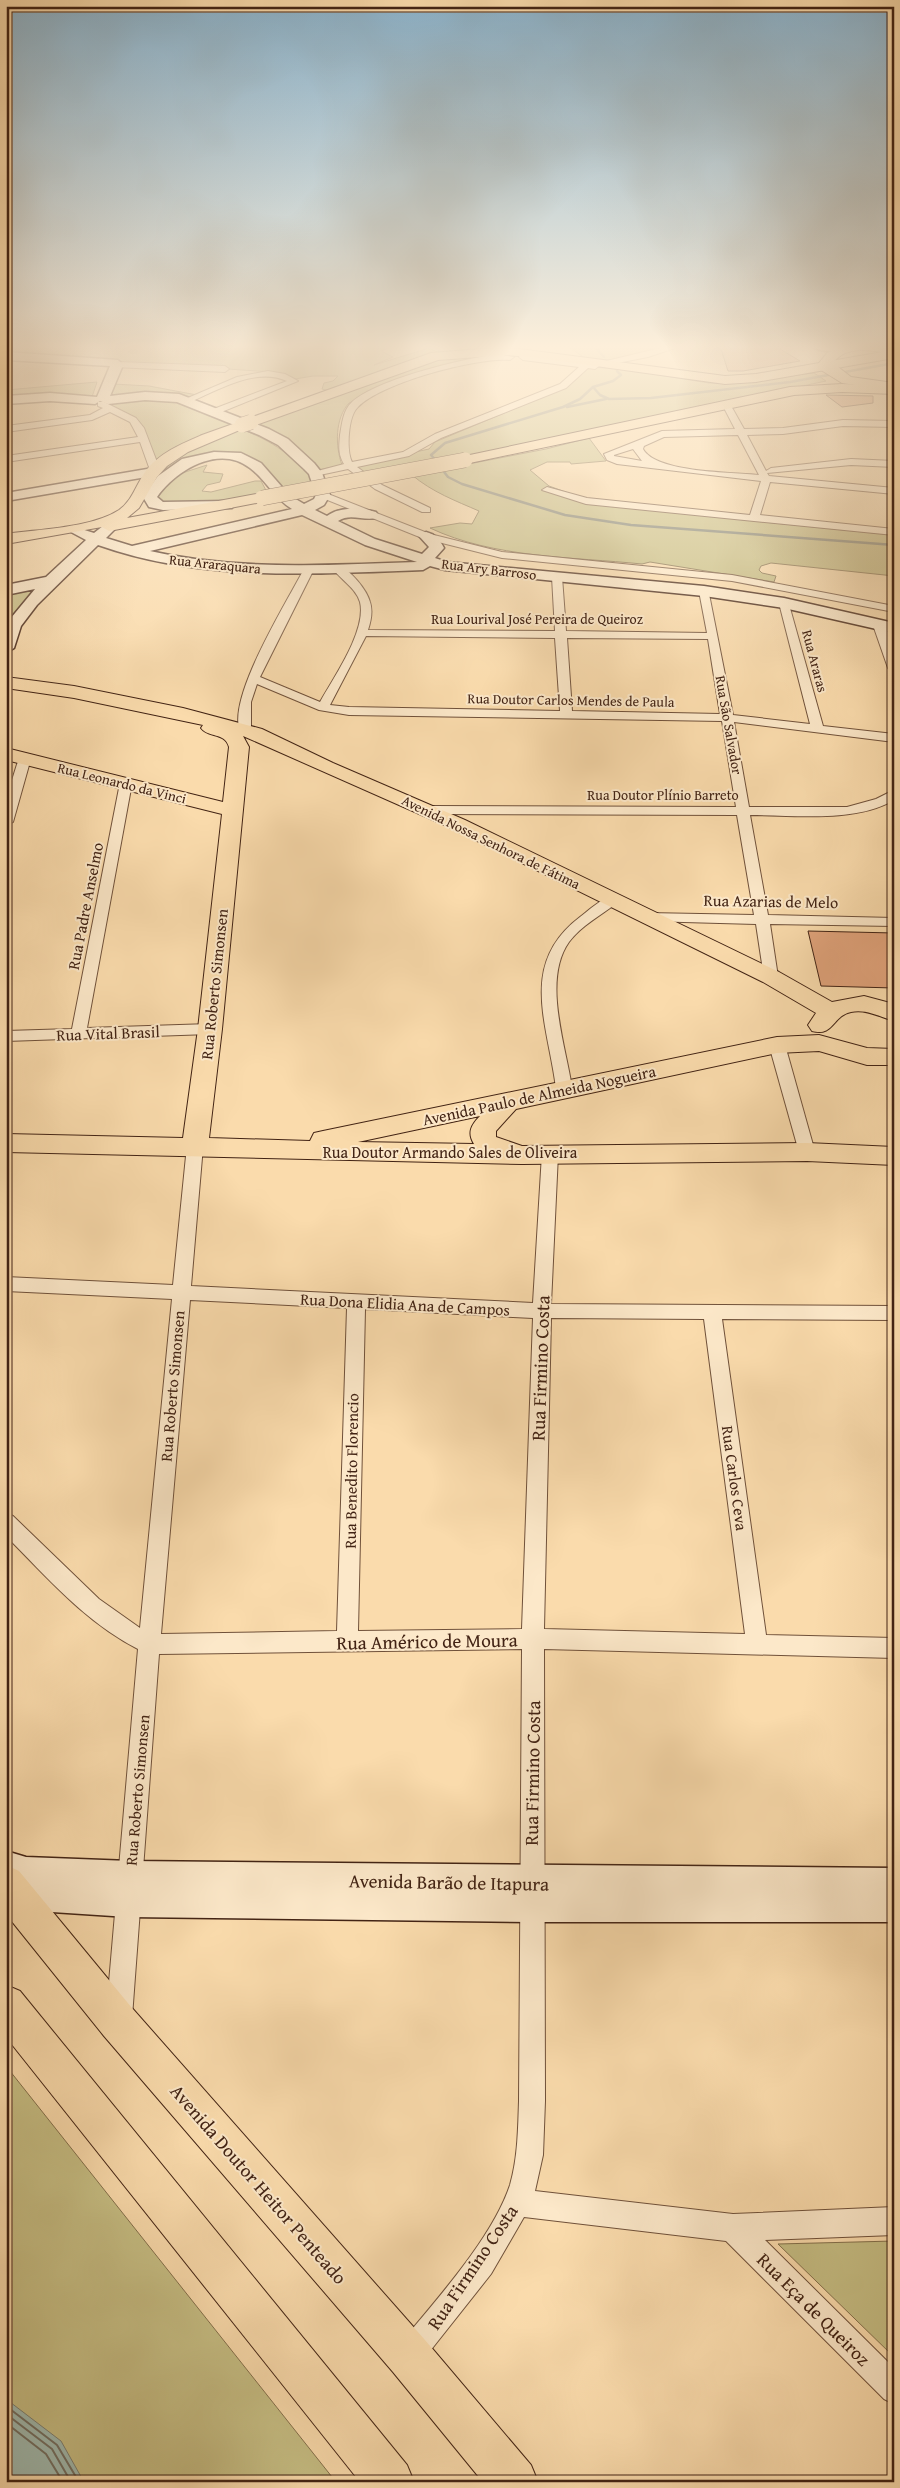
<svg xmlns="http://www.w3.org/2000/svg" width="900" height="2488" font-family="'Gentium Book Plus',serif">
  <rect width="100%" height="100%" fill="#fadbac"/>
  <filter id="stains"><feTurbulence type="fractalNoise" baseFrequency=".004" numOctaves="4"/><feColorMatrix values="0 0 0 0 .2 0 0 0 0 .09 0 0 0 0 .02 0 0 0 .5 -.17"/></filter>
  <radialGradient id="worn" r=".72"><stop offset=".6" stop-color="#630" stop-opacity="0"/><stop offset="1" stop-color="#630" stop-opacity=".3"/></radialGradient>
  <g fill="#c6be84" stroke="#84704c">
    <polygon points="6,346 392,346 381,351 393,357 374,365 429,348 437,352 379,371 380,373 329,391 322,389 324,383 333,381 338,376 313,376 295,379 272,372 6,354"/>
    <path d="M567 346H673C650 353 610 367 587 359 580 356 574 349 567 346Z"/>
    <path d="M480 356 404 379 349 403C335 418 335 446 342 465L318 470 252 425 440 358Z"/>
    <polygon points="589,367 622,369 709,383 736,383 814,373 826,381 365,479 351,466 429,449 435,442 559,390 577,379"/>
    <polygon points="97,382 92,397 6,398 6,390"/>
    <polygon points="113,384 149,386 197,395 185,398 111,397 109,395"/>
    <polygon points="162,399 185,404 236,426 155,466 139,425 113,407 112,404 122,400"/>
    <path d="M241 429C272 441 295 456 315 483L281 489 259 462 227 453 158 477C172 450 215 440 241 429Z"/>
    <path d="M589 438 606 461 571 464 570 462H547L530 470 549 486 582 498 754 521 894 535V576L771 563 761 566 759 570 762 573 776 576 774 582 650 562 642 564C573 557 493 558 430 528L460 523 472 524 479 511C456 501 432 492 412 475L546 449Z"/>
    <polygon points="207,465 203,472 223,474 220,482 207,485 202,491 211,492 255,481 261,481 268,494 226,502 158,504 155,494 176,475"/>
    <polygon points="43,587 10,623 6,622 6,594"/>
    <polygon points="6,2066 336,2482 6,2482"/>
    <polygon points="894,2241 892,2355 778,2244"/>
  </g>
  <polygon fill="#9fbab0" stroke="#7a7e72" points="6,2399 61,2441 84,2482 6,2482"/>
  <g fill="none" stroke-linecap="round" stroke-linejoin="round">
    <g stroke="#706e62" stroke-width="2">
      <polyline points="6,2406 57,2445 79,2482"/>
      <polyline points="6,2414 52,2449 71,2482"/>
      <polyline points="6,2423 46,2454 63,2482"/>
    </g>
    <g stroke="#7a7e72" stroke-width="2.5">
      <polyline points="594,346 604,357"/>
      <polyline points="593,387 600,395 609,399 651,398 790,382 894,363"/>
      <polyline points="567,407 606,399"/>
      <polyline points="437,462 431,455 445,443 563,407 580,399 593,387 613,381 621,375 617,371"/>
      <polyline points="441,468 448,477 462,484 565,515 631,525 894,545"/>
    </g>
  </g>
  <g fill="#e1a37b" stroke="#422314">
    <polygon points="720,346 775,346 800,361 743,371 728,371"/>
    <polygon points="826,395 873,396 873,403 842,407"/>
    <polygon points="808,931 894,933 894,988 821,986"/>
  </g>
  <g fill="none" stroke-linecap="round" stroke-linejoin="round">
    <defs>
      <g id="street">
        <polygon points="669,346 681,346 648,357 602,366 598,363"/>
        <path d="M498 354 514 357 510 360C477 357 381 383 358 407 348 416 346 450 352 462L403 452 435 434 560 384 579 367 523 360 519 357 520 355 595 363 599 366 595 369 588 368 566 388 441 438 409 456 357 467 382 485 430 508V512H422L375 489 348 469 315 476 310 473 344 464C338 454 339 446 340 435 342 424 343 410 352 402 378 379 462 359 498 354Z"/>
        <polygon points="117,362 225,366 229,369 225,372 114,367 113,365"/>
        <path d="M268 371 285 374 298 381 214 415 210 412 211 410 287 381C255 367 219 390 190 402L183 400 237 377Z"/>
        <path d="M726 401 730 404 744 429 783 428 843 420 894 421V427L843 426 783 434 747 435 766 471 771 468 851 459 894 461V467L851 465 767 473 769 476 894 488V494L770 482 760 515 894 529V535L586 504 542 490 547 487 587 498 750 515 761 481 617 464 607 460 604 454 662 431 735 429 722 404ZM738 435 759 475C732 472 656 473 643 449L644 446 664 437ZM633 449 642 461 614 456V455Z"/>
        <polygon points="98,402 104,402 136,418 144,428 160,470 158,472 150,470 140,442 6,462 6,456 138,437 130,422 110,412 92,420 6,432 6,426 90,415 103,408 98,406"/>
        <polygon points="323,492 430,534 502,552 732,575 894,606 894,612 732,581 502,558 422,538 320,497 318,495"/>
        <path d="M309 566 314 569 260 677 320 702C334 677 367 630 360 602 356 588 341 580 333 569L338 566C350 569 367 590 370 602 373 611 371 621 368 630L555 631 552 577 557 574 562 577 566 631 707 633 699 591 704 588 708 589 733 715 810 724 779 603 784 600 788 601 823 726 894 734V742L734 722 749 807H847L876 799 894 790V800C856 823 794 815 750 815L768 915 894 918V926L770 924 778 977 771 982 764 977 756 924 647 921 640 917 647 913 754 915 737 815 430 814 423 810 430 806 736 807 722 721 349 715 319 710 257 684 251 702V730L249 733H241C224 702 288 600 304 569ZM366 636 555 638 560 711 349 707 330 705ZM567 638 708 639 720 714 572 711Z"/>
        <path d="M879 622C892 625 894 660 894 671L888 668 873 625Z"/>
        <polygon points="25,754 31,758 13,822 6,826 6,799 19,758"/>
        <polygon points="126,779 132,783 87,1028 210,1024 215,1025 218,1029 215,1033 210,1034 6,1041 6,1031 72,1029 120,783"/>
        <path d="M612 896 617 897 619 900 617 903C601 915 581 926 569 942 542 980 566 1046 572 1088L570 1092H558L556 1088C548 1024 518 964 580 917 589 910 601 899 612 896Z"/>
        <polygon points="777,1040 782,1041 785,1045 815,1152 813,1156 807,1158 801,1156 799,1152 769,1045 772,1041"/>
        <path d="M195 1140 201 1142 203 1146 191 1286 533 1303 542 1154 544 1150 550 1148 556 1150 558 1154 551 1304 894 1306V1320L722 1319 766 1635 894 1638V1658L544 1649 545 2101 543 2155 535 2191 733 2214 894 2207V2235L765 2240 894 2368V2404L884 2399 726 2241 524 2217 491 2274 419 2365 409 2369 399 2365 395 2355 399 2345C435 2301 492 2239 510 2185 518 2157 518 2129 519 2101L522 1649 159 1654 132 2017 128 2026 119 2030 110 2026 106 2017 138 1649C85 1622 47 1577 6 1536V1513L13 1516 99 1599 140 1628 172 1299 6 1291V1277L173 1285 187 1146 189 1142ZM190 1300 347 1308 337 1631 161 1634ZM365 1309 533 1318 522 1629 358 1631ZM551 1318 704 1319 745 1634 544 1629Z"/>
      </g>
      <g id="secondary">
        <path d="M811 346H856L857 347C850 354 818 352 811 346Z"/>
        <path d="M6 352 118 360 123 365 110 396 145 392 179 394 269 429 288 439 314 463 322 473 330 495 324 505 315 510 327 516C340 506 361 508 376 512L378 515 376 518C363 521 350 513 338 521L375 539 422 554 429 547 419 536 426 532C435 534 440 540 444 548L435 558 447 562 704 586 784 598 894 623V633L784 608 704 596 445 570 430 566 423 570C314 574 202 582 98 545L37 605 21 626 14 648 6 653V624L35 589 6 595V585L46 577 86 540 71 532 73 529 78 528 94 533 103 526H113L115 529 106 538 132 546 292 509C274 498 266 480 250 468 219 444 176 470 157 497L163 502 227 501 234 505 232 508 163 510 149 507 143 497 145 494 158 476 182 459 214 452 241 453 261 463 289 495 304 504 314 499 316 495 309 474 304 469 278 445 259 435 177 402 145 400 108 404 100 401 95 404 50 401 6 404V396L50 393 97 397 110 366 6 360ZM302 515 365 545 417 562C328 565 238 571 150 551Z"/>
        <polygon points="153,468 158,469 160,472 158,475 6,501 6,493"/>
        <polygon points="6,1851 26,1857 130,1861 894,1868 894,1922 531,1922 128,1917 6,1909"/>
      </g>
      <g id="primary">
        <path d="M841 346 894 347V355C873 350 847 344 833 363L851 377 894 383V391L842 383 821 370 819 363 827 353Z"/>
        <path d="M6 677 74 686 183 708 262 729 333 763 465 820 779 972 832 1002 864 996 894 1004V1021C880 1017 867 1009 851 1012 832 1016 834 1037 812 1031L808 1025 816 1013 763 982 451 828 243 736 249 747 222 1029 209 1138 310 1141 314 1133 323 1131 777 1037 819 1035 867 1048 894 1049V1065H867L819 1051 777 1053 516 1109 496 1131V1137L522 1146 807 1143 894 1147V1165L807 1161 522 1164 6 1152V1134L183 1138 198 1029 222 814 6 760V748L223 802 229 747C225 732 208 738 201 728L203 725 74 698 6 688ZM480 1116C471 1125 467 1133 474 1144L358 1142Z"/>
        <polygon points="6,1865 19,1871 132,2008 425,2340 531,2465 538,2482 483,2482 393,2372 104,2036 6,1914"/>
        <polygon points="6,1985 20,1991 407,2465 414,2482 360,2482 6,2037"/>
      </g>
      <g id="highway">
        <path d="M505 347 725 376 756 374 894 350V358L756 382 725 384 531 357 505 355 438 360 256 425 249 426 188 452 167 466 157 477 139 508 127 518 262 493 270 498 267 501 109 531 102 527 6 544V534C39 529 91 528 119 510 132 501 136 485 145 472 159 453 181 444 202 435L431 353Z"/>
        <polygon points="842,384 894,386 894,394 842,392 794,395 465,464 458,460 465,456 790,387"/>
      </g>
    </defs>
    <use href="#street" stroke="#70513a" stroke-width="2"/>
    <use href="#secondary" stroke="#422314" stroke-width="3"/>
    <use href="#primary" stroke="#422314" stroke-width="2"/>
    <use href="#highway" stroke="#422314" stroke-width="2"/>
    <use href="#street" fill="#fce8c9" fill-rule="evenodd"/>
    <use href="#secondary" fill="#fce8c9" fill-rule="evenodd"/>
    <use href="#primary" fill="#fadbac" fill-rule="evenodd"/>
    <use href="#highway" fill="#fadbac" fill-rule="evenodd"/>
    <defs>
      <g id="highway-bridge">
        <polyline points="242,425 251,422"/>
        <polyline points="262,498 465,460"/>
      </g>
    </defs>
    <use href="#highway-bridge" stroke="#422314" stroke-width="16" stroke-linecap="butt"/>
    <use href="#highway-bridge" stroke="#fadbac" stroke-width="15"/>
  </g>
  <linearGradient id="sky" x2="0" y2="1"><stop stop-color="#8bb6d2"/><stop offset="0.5" stop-color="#fdefda"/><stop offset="1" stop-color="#fdefda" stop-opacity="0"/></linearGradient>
  <rect width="900" height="694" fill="url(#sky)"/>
  <g text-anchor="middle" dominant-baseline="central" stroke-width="4" stroke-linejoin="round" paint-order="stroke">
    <g font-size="14" fill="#422314" stroke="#fce8c9">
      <text transform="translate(215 564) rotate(6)">Rua Araraquara</text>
      <text transform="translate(489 569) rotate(7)">Rua Ary Barroso</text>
      <text x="537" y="619">Rua Lourival José Pereira de Queiroz</text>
      <text transform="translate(815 661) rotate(75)">Rua Araras</text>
      <text transform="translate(571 700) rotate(1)">Rua Doutor Carlos Mendes de Paula</text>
      <text transform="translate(729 725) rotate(80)">Rua São Salvador</text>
      <text transform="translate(122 783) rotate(14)">Rua Leonardo da Vinci</text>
      <text x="663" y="795">Rua Doutor Plínio Barreto</text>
      <text transform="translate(491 842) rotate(26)">Avenida Nossa Senhora de Fátima</text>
    </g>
    <g font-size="16" fill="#422314" stroke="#fce8c9">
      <text transform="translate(771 901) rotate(1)">Rua Azarias de Melo</text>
      <text transform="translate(85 906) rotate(-79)">Rua Padre Anselmo</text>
      <text transform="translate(214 984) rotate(-84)">Rua Roberto Simonsen</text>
      <text transform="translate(108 1033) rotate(-2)">Rua Vital Brasil</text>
      <text transform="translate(539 1095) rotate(-12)">Avenida Paulo de Almeida Nogueira</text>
      <text x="450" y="1152">Rua Doutor Armando Sales de Oliveira</text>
      <text transform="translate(405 1304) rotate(3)">Rua Dona Elidia Ana de Campos</text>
      <text transform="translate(172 1386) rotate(-85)">Rua Roberto Simonsen</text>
      <text transform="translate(351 1471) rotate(-89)">Rua Benedito Florencio</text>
      <text transform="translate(735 1478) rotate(82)">Rua Carlos Ceva</text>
      <text transform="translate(137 1790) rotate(-85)">Rua Roberto Simonsen</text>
    </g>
    <g font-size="19" fill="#422314" stroke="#fce8c9">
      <text transform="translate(540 1368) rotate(-88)">Rua Firmino Costa</text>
      <text transform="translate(427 1641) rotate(-1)">Rua Américo de Moura</text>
      <text transform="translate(532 1773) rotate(-89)">Rua Firmino Costa</text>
      <text transform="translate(449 1882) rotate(1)">Avenida Barão de Itapura</text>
      <text transform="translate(259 2184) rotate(49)">Avenida Doutor Heitor Penteado</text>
      <text transform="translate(472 2267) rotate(-56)">Rua Firmino Costa</text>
      <text transform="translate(814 2309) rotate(45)">Rua Eça de Queiroz</text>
    </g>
  </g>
  <rect width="900" height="2488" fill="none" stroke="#fadbac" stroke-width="25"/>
  <rect x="8" y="8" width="885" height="2473" fill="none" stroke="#422314" stroke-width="2.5"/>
  <rect x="12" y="12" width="875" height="2463" fill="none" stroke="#422314"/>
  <rect width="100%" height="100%" filter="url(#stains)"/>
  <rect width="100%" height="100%" fill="url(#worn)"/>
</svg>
